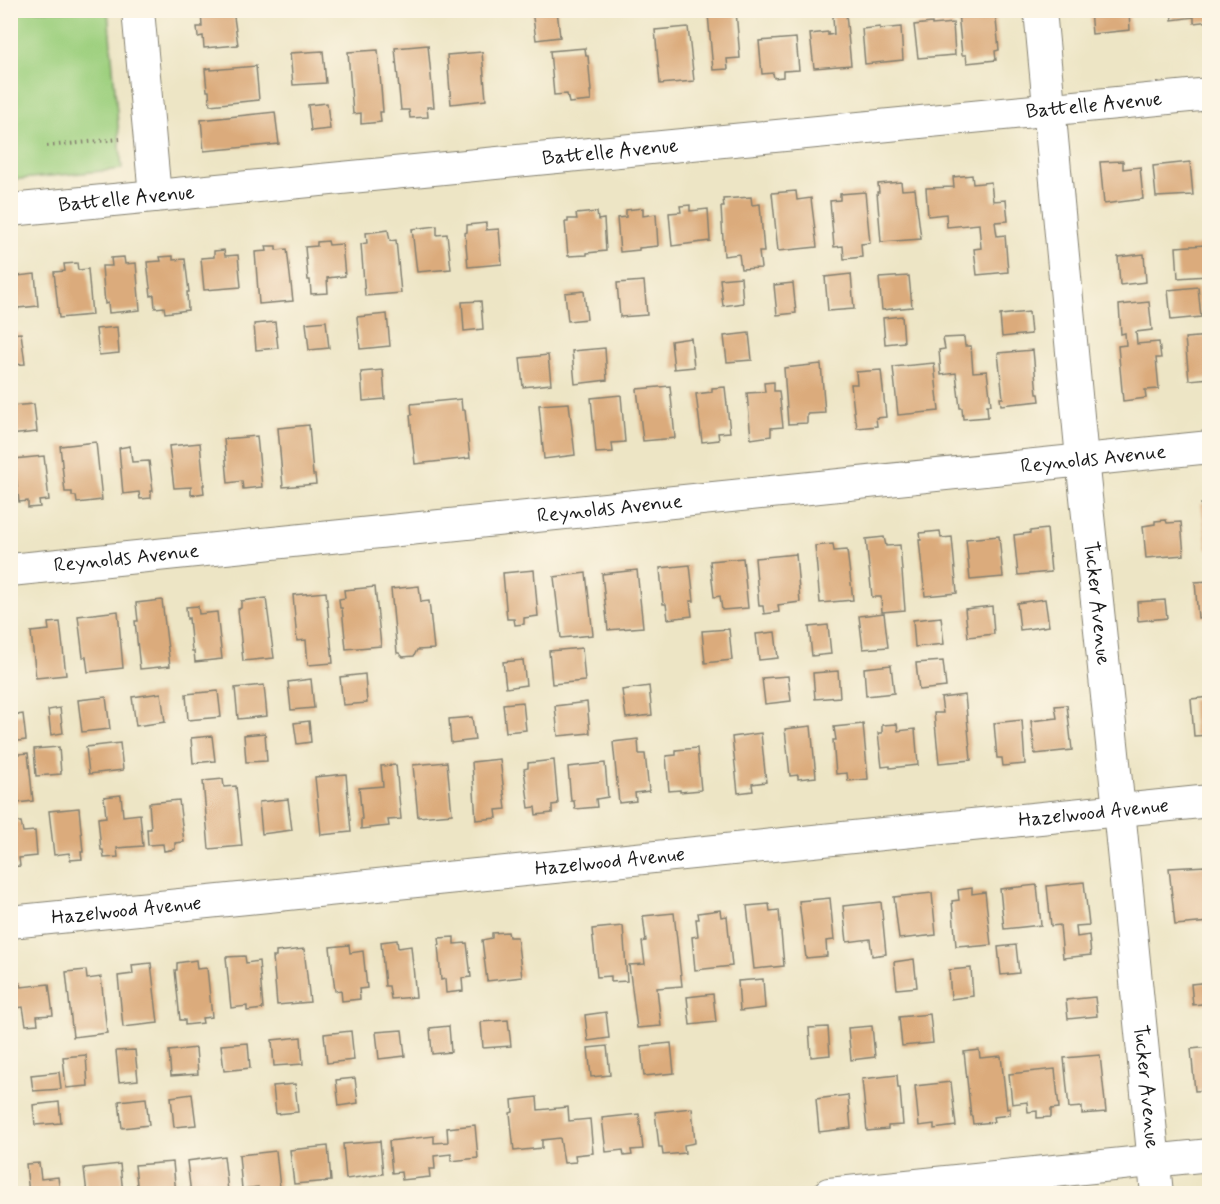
<svg xmlns="http://www.w3.org/2000/svg" width="1220" height="1204" font-family="Mynerve,sans-serif">
  <rect width="100%" height="100%" fill="#fcf5e5"/>
  <filter id="ink" filterUnits="userSpaceOnUse"><feTurbulence type="fractalNoise" baseFrequency=".0167" numOctaves="2"/><feDisplacementMap in="SourceGraphic" scale="12" xChannelSelector="R" yChannelSelector="G"/><feConvolveMatrix kernelMatrix="1 2 1 2 8 2 1 2 1" color-interpolation-filters="sRGB"/></filter>
  <filter id="wash" filterUnits="userSpaceOnUse"><feTurbulence type="fractalNoise" baseFrequency=".008" numOctaves="4" result="noise"/><feDisplacementMap in="SourceGraphic" scale="24" xChannelSelector="R" yChannelSelector="G"/><feGaussianBlur stdDeviation="1.35" result="paint"/><feColorMatrix in="noise" values="0 0 0 0 0 0 0 0 0 0 0 0 0 0 0 0 0 1.4 0 .05"/><feComposite in="paint" operator="in"/></filter>
  <g filter="url(#wash)">
    <rect width="100%" height="100%" fill="#ede5c5"/>
    <polygon fill="#9ed07f" stroke="#5d764e" stroke-width="1.5" points="11,10 108,11 122,169 11,180"/>
    <g id="blocks">
      <g fill="#dbab7b">
        <polygon points="201,10 233,10 238,45 204,48 203,36 198,37 197,27 202,27"/>
        <polygon points="532,10 557,10 560,37 536,40"/>
        <polygon points="720,10 736,11 740,58 727,59 728,69 713,70 708,14 721,13"/>
        <polygon points="977,10 995,10 999,50 995,51 996,60 967,63 966,55 962,55 958,12"/>
        <polygon points="1090,10 1129,10 1130,30 1092,34"/>
        <polygon points="1171,10 1210,10 1210,21 1194,23 1194,17 1172,20"/>
        <polygon points="846,14 851,65 814,68 810,34 828,32 828,35 834,34 833,16"/>
        <polygon points="932,23 932,25 953,23 955,55 918,58 914,25"/>
        <polygon points="688,27 694,81 660,84 655,30"/>
        <polygon points="880,27 880,29 901,27 903,60 865,64 862,29"/>
        <polygon points="796,38 799,70 783,71 783,77 774,78 773,73 762,74 759,41"/>
        <polygon points="428,45 434,107 427,107 428,117 410,118 409,110 401,110 395,48"/>
        <polygon points="585,48 586,56 588,56 591,91 590,91 591,101 569,103 567,94 554,95 550,51"/>
        <polygon points="378,50 383,112 380,112 381,122 361,124 361,113 353,114 348,52"/>
        <polygon points="323,51 326,83 293,85 290,53"/>
        <polygon points="482,52 486,100 451,104 447,55"/>
        <polygon points="256,66 259,100 210,105 209,91 207,91 205,69 211,68 211,70"/>
        <polygon points="327,103 330,129 311,131 308,105"/>
        <polygon points="275,112 279,144 204,151 201,120"/>
        <polygon points="1210,160 1210,194 1208,194 1205,161"/>
        <polygon points="1123,161 1123,169 1140,167 1143,199 1104,204 1100,162"/>
        <polygon points="1190,162 1193,195 1156,197 1153,166"/>
        <polygon points="972,175 973,184 991,182 993,201 1006,200 1008,221 995,222 997,236 1005,235 1008,272 977,275 974,249 981,248 979,224 947,227 946,214 928,216 926,188 954,187 953,177"/>
        <polygon points="901,182 902,190 915,189 921,239 881,242 877,192 879,192 878,184"/>
        <polygon points="796,191 797,200 811,198 817,247 778,251 772,193"/>
        <polygon points="865,192 870,243 861,244 862,257 844,259 843,246 834,247 830,201 840,200 840,194"/>
        <polygon points="751,197 752,205 760,204 764,252 759,252 761,268 741,269 739,254 724,256 721,207 724,207 723,199"/>
        <polygon points="690,205 690,211 708,209 710,241 672,246 669,213 681,212 680,206"/>
        <polygon points="643,208 643,216 656,214 658,246 639,248 639,250 620,252 617,218 626,217 626,210"/>
        <polygon points="597,212 598,220 604,219 606,251 587,253 587,255 568,256 565,222 568,222 568,219 577,219 576,214"/>
        <polygon points="486,223 486,230 499,229 502,264 468,267 465,233 467,232 467,225"/>
        <polygon points="437,226 437,235 447,234 451,269 417,272 412,229"/>
        <polygon points="388,230 390,241 396,240 401,293 365,296 361,244 367,243 366,233"/>
        <polygon points="328,241 329,245 342,244 345,276 327,278 328,293 311,294 310,280 308,280 305,247 317,246 317,242"/>
        <polygon points="1205,245 1207,276 1178,278 1176,247"/>
        <polygon points="266,246 276,246 276,250 287,249 293,301 259,304 255,252 267,251"/>
        <polygon points="224,250 225,256 238,255 241,287 204,290 201,258 214,257 214,251"/>
        <polygon points="1144,254 1146,282 1120,285 1118,257"/>
        <polygon points="173,256 173,260 185,259 189,292 187,292 188,310 165,313 164,307 155,308 154,295 151,296 147,262 161,261 160,257"/>
        <polygon points="124,257 125,264 136,263 140,310 109,313 108,303 105,304 102,266 112,266 111,258"/>
        <polygon points="77,263 78,270 88,269 92,315 59,318 54,272 65,271 64,264"/>
        <polygon points="10,271 18,271 18,276 35,274 38,306 18,308 18,310 10,310"/>
        <polygon points="851,274 854,309 828,311 825,277"/>
        <polygon points="909,276 912,307 882,310 879,278"/>
        <polygon points="741,277 743,303 723,306 720,279"/>
        <polygon points="644,281 647,315 620,317 617,283"/>
        <polygon points="793,283 796,313 777,315 774,285"/>
        <polygon points="1198,287 1201,317 1171,320 1168,290"/>
        <polygon points="584,291 587,319 568,321 565,293"/>
        <polygon points="481,301 483,329 464,331 462,302"/>
        <polygon points="1149,302 1152,330 1136,332 1137,344 1159,342 1161,358 1156,358 1159,389 1145,390 1146,398 1123,401 1118,346 1126,345 1125,333 1121,334 1119,305"/>
        <polygon points="1029,312 1031,334 1002,337 1000,315"/>
        <polygon points="387,314 390,346 360,349 357,317"/>
        <polygon points="902,316 904,342 885,344 883,318"/>
        <polygon points="326,321 329,348 309,350 306,323"/>
        <polygon points="275,322 278,348 256,350 254,324"/>
        <polygon points="117,327 119,353 99,355 96,329"/>
        <polygon points="21,333 25,364 10,365 10,334"/>
        <polygon points="749,333 752,360 727,362 724,336"/>
        <polygon points="1210,336 1210,378 1189,380 1185,338"/>
        <polygon points="964,337 965,346 971,346 973,372 987,371 991,405 987,405 988,417 963,419 962,408 960,408 956,373 941,375 939,350 945,349 943,338"/>
        <polygon points="691,338 694,367 674,369 671,341"/>
        <polygon points="605,348 607,380 575,384 572,351"/>
        <polygon points="1033,350 1037,394 1039,394 1040,401 1001,405 1000,398 1003,398 998,353"/>
        <polygon points="548,355 551,384 523,387 520,358"/>
        <polygon points="934,363 939,411 898,415 893,367"/>
        <polygon points="821,364 825,413 807,414 807,423 788,424 784,368"/>
        <polygon points="383,370 385,399 363,401 361,372"/>
        <polygon points="881,370 886,417 876,418 877,426 857,428 856,420 855,420 851,384 857,384 856,372"/>
        <polygon points="774,382 774,391 779,391 783,427 771,428 771,436 751,439 747,393 765,392 764,383"/>
        <polygon points="670,386 675,438 643,441 637,389"/>
        <polygon points="725,387 730,432 718,433 719,440 702,442 696,394 712,392 712,388"/>
        <polygon points="621,395 625,442 612,443 613,452 596,453 591,398"/>
        <polygon points="461,399 462,410 465,410 470,458 415,464 410,415 412,415 411,404"/>
        <polygon points="569,403 575,455 544,459 539,405"/>
        <polygon points="34,404 37,432 10,435 10,406"/>
        <polygon points="309,425 313,475 315,475 316,484 283,487 278,428"/>
        <polygon points="257,436 262,487 243,489 242,481 228,483 224,439"/>
        <polygon points="96,442 102,500 77,503 76,496 72,496 72,492 65,492 60,446"/>
        <polygon points="200,443 204,485 203,485 204,493 191,495 191,487 174,488 169,446"/>
        <polygon points="130,446 132,462 149,461 153,491 151,491 151,498 140,499 139,492 123,494 119,448"/>
        <polygon points="44,456 49,500 39,501 40,507 28,508 28,501 19,502 14,459"/>
        <polygon points="1201,504 1210,504 1210,549 1207,549"/>
        <polygon points="1166,520 1167,523 1181,522 1184,555 1146,558 1143,526 1155,524 1155,521"/>
        <polygon points="1047,529 1051,572 1018,575 1014,535 1030,533 1030,531"/>
        <polygon points="940,531 941,538 952,537 957,593 925,596 919,540 921,540 920,533"/>
        <polygon points="999,536 1003,577 970,580 966,539"/>
        <polygon points="884,537 886,546 900,545 905,610 882,612 881,597 872,597 866,539"/>
        <polygon points="833,544 834,551 847,550 853,600 820,603 815,546"/>
        <polygon points="796,554 800,602 778,605 779,612 764,614 763,606 759,606 755,558"/>
        <polygon points="743,558 748,608 722,610 720,596 714,597 710,561"/>
        <polygon points="690,565 694,601 690,601 692,616 668,619 666,604 663,604 660,568"/>
        <polygon points="534,570 538,616 524,618 524,624 515,625 514,619 507,619 503,573"/>
        <polygon points="637,570 643,627 608,630 602,574"/>
        <polygon points="586,573 593,635 561,638 554,577"/>
        <polygon points="1210,581 1210,617 1198,618 1195,582"/>
        <polygon points="419,586 421,602 429,601 434,649 417,650 414,656 403,657 399,653 397,653 391,589"/>
        <polygon points="375,587 381,646 346,649 342,608 340,608 339,599 345,598 344,590"/>
        <polygon points="326,592 333,663 308,665 306,640 297,641 293,595"/>
        <polygon points="266,598 274,658 243,661 238,609 241,608 241,601"/>
        <polygon points="1045,599 1049,626 1020,630 1017,603"/>
        <polygon points="162,600 170,666 140,669 135,621 138,621 136,603"/>
        <polygon points="1165,600 1167,618 1138,621 1137,602"/>
        <polygon points="198,606 199,614 217,612 222,659 195,662 194,651 192,651 189,618 187,619 186,607"/>
        <polygon points="992,606 994,634 968,637 965,609"/>
        <polygon points="118,611 123,668 88,672 86,657 83,657 78,616"/>
        <polygon points="884,613 888,647 863,649 859,616"/>
        <polygon points="941,617 944,644 915,647 913,620"/>
        <polygon points="60,622 66,675 36,678 31,632 49,630 48,623"/>
        <polygon points="828,625 831,654 812,656 809,627"/>
        <polygon points="729,629 732,660 705,663 702,631"/>
        <polygon points="775,632 778,658 759,660 756,634"/>
        <polygon points="582,648 585,681 552,684 549,651"/>
        <polygon points="523,660 526,685 506,688 503,662"/>
        <polygon points="943,661 946,687 919,690 916,663"/>
        <polygon points="891,665 894,693 866,696 864,668"/>
        <polygon points="838,671 840,697 815,699 813,673"/>
        <polygon points="365,674 367,703 343,705 340,677"/>
        <polygon points="788,676 791,701 765,704 762,678"/>
        <polygon points="311,679 314,708 291,710 288,682"/>
        <polygon points="264,685 267,716 238,719 235,688"/>
        <polygon points="649,686 652,715 626,718 622,690"/>
        <polygon points="218,691 221,717 188,720 186,694"/>
        <polygon points="161,693 165,722 136,726 132,697"/>
        <polygon points="965,695 971,760 939,763 934,713 943,713 941,698"/>
        <polygon points="106,697 110,729 82,732 78,700"/>
        <polygon points="1210,697 1210,735 1194,736 1191,699"/>
        <polygon points="523,702 526,730 506,732 503,704"/>
        <polygon points="587,702 590,733 558,736 555,706"/>
        <polygon points="1067,705 1072,750 1035,754 1031,721 1057,718 1055,706"/>
        <polygon points="60,708 63,733 51,735 48,710"/>
        <polygon points="23,714 26,740 10,742 10,716"/>
        <polygon points="472,717 475,740 451,743 449,719"/>
        <polygon points="1022,720 1025,764 1003,766 1002,758 997,758 994,723"/>
        <polygon points="309,721 311,742 297,744 294,723"/>
        <polygon points="863,724 868,779 848,781 847,773 836,774 833,740 836,740 834,727"/>
        <polygon points="897,724 898,731 915,729 918,765 890,768 890,766 882,767 878,733 882,733 882,725"/>
        <polygon points="811,726 816,777 798,779 798,775 790,776 785,729"/>
        <polygon points="265,733 267,761 246,762 244,735"/>
        <polygon points="761,733 766,782 752,784 753,791 738,793 732,737"/>
        <polygon points="212,736 215,761 193,763 191,738"/>
        <polygon points="638,739 639,754 645,754 649,791 635,793 636,801 619,803 613,742"/>
        <polygon points="120,743 123,770 89,774 86,747"/>
        <polygon points="59,747 61,774 36,776 34,749"/>
        <polygon points="697,748 701,790 680,792 680,790 669,791 666,756 676,755 676,750"/>
        <polygon points="28,753 33,801 10,804 10,755"/>
        <polygon points="500,759 506,809 496,810 497,818 476,820 472,762"/>
        <polygon points="554,760 558,804 552,805 552,813 536,815 535,807 529,808 524,769 528,768 528,763"/>
        <polygon points="447,762 452,814 418,817 413,765"/>
        <polygon points="605,763 608,797 596,799 597,807 575,809 574,801 571,801 568,767"/>
        <polygon points="396,765 401,819 388,820 389,826 361,829 361,820 362,819 359,788 383,786 381,766"/>
        <polygon points="346,774 351,832 321,835 315,777"/>
        <polygon points="223,779 224,787 236,786 242,846 209,849 203,781"/>
        <polygon points="121,795 123,816 140,814 143,846 117,848 118,857 104,858 103,850 101,850 98,818 106,817 104,797"/>
        <polygon points="288,799 292,830 262,834 259,802"/>
        <polygon points="179,800 184,842 175,843 175,849 164,851 163,844 148,845 147,829 151,829 149,803"/>
        <polygon points="79,808 83,852 81,852 82,859 70,860 69,853 54,855 49,811"/>
        <polygon points="15,812 17,822 21,822 23,832 35,831 37,856 19,858 20,866 10,867 10,813"/>
        <polygon points="1206,866 1210,898 1210,922 1175,925 1169,868"/>
        <polygon points="1084,882 1089,925 1076,926 1077,937 1089,935 1091,955 1063,958 1060,925 1051,926 1047,886"/>
        <polygon points="1037,885 1041,925 1004,929 1000,889"/>
        <polygon points="972,888 972,894 985,892 991,945 969,947 969,945 956,946 952,901 959,900 958,890"/>
        <polygon points="932,893 936,935 899,939 894,897"/>
        <polygon points="830,898 834,940 826,941 827,956 806,958 799,901"/>
        <polygon points="881,902 886,954 872,956 870,939 847,942 843,906"/>
        <polygon points="769,904 770,911 779,910 784,966 754,969 747,906"/>
        <polygon points="720,910 721,917 727,916 732,966 695,970 692,937 698,936 696,919 699,919 698,913"/>
        <polygon points="674,913 682,986 657,988 661,1026 637,1028 629,965 645,964 642,942 646,941 643,916"/>
        <polygon points="623,926 627,981 611,982 611,976 597,977 592,929"/>
        <polygon points="508,932 509,937 517,937 522,977 487,981 482,940 492,938 492,933"/>
        <polygon points="454,937 454,944 467,943 471,977 462,978 463,991 446,993 445,979 441,980 438,945 440,945 439,938"/>
        <polygon points="397,940 398,948 411,946 416,997 391,999 389,986 385,986 381,942"/>
        <polygon points="349,945 350,953 363,951 367,988 359,989 360,999 342,1001 341,990 335,991 330,947"/>
        <polygon points="1016,945 1019,973 1001,975 998,947"/>
        <polygon points="304,949 310,1002 277,1005 273,957 276,957 276,952"/>
        <polygon points="245,956 246,963 259,961 263,1009 247,1011 247,1006 231,1008 226,957"/>
        <polygon points="914,959 917,987 897,989 894,962"/>
        <polygon points="196,960 197,969 207,968 212,1017 202,1018 203,1023 185,1025 185,1020 180,1020 175,970 177,970 177,963"/>
        <polygon points="151,963 158,1023 123,1027 118,976 133,974 132,965"/>
        <polygon points="971,968 973,996 951,999 949,970"/>
        <polygon points="86,970 87,979 101,977 107,1033 73,1037 66,972"/>
        <polygon points="763,979 765,1008 740,1011 738,981"/>
        <polygon points="1210,982 1210,1003 1193,1005 1191,984"/>
        <polygon points="20,983 21,987 49,984 53,1015 37,1016 38,1024 26,1025 23,1007 10,1009 10,984"/>
        <polygon points="713,994 716,1022 690,1025 687,997"/>
        <polygon points="1095,997 1097,1016 1068,1019 1066,1000"/>
        <polygon points="606,1012 609,1038 588,1041 585,1015"/>
        <polygon points="930,1014 933,1043 902,1046 899,1017"/>
        <polygon points="508,1020 511,1046 483,1048 481,1022"/>
        <polygon points="449,1026 451,1052 432,1054 430,1028"/>
        <polygon points="872,1026 875,1057 851,1060 848,1028"/>
        <polygon points="828,1027 830,1055 811,1057 809,1028"/>
        <polygon points="402,1030 405,1056 379,1059 376,1032"/>
        <polygon points="351,1031 354,1060 327,1063 324,1034"/>
        <polygon points="301,1037 303,1064 274,1066 272,1040"/>
        <polygon points="248,1043 250,1068 224,1071 221,1045"/>
        <polygon points="671,1043 674,1073 644,1076 641,1046"/>
        <polygon points="607,1046 610,1075 591,1077 588,1048"/>
        <polygon points="1210,1047 1210,1090 1195,1091 1191,1049"/>
        <polygon points="196,1048 198,1074 171,1076 169,1051"/>
        <polygon points="135,1050 138,1080 119,1082 116,1051"/>
        <polygon points="979,1050 980,1058 1001,1056 1007,1109 1010,1108 1010,1115 993,1117 994,1122 973,1124 972,1116 971,1116 964,1052"/>
        <polygon points="86,1055 88,1086 66,1088 63,1057"/>
        <polygon points="1100,1055 1106,1112 1082,1114 1082,1107 1069,1108 1064,1058"/>
        <polygon points="1055,1069 1059,1108 1051,1109 1051,1117 1037,1118 1037,1111 1028,1112 1027,1102 1012,1104 1009,1074"/>
        <polygon points="59,1072 61,1089 33,1091 31,1075"/>
        <polygon points="897,1075 898,1088 900,1088 903,1125 888,1126 888,1129 867,1131 862,1079"/>
        <polygon points="355,1078 358,1103 339,1106 336,1080"/>
        <polygon points="951,1082 956,1126 934,1129 934,1124 919,1126 915,1086"/>
        <polygon points="295,1084 298,1112 276,1114 273,1086"/>
        <polygon points="192,1094 196,1125 174,1127 171,1097"/>
        <polygon points="848,1095 851,1128 819,1132 816,1099"/>
        <polygon points="537,1097 538,1110 568,1107 569,1121 590,1119 593,1153 575,1155 576,1162 564,1163 560,1138 542,1140 542,1148 514,1151 510,1113 513,1112 512,1100"/>
        <polygon points="146,1098 149,1125 122,1128 119,1101"/>
        <polygon points="59,1102 61,1123 35,1125 33,1105"/>
        <polygon points="692,1108 695,1143 684,1145 685,1153 663,1155 662,1147 659,1147 655,1112"/>
        <polygon points="639,1114 643,1149 631,1150 632,1155 624,1156 623,1150 606,1152 602,1118"/>
        <polygon points="475,1125 478,1158 451,1161 451,1154 434,1156 435,1169 429,1169 430,1177 402,1180 401,1172 392,1173 389,1141 434,1136 434,1143 448,1142 447,1128"/>
        <polygon points="380,1141 383,1174 346,1179 343,1144"/>
        <polygon points="328,1146 331,1181 294,1184 290,1150"/>
        <polygon points="276,1151 280,1188 258,1190 258,1187 242,1189 239,1155"/>
        <polygon points="224,1156 228,1191 208,1194 191,1194 187,1161"/>
        <polygon points="173,1162 176,1194 138,1194 135,1165"/>
        <polygon points="39,1163 41,1179 58,1177 60,1194 29,1194 26,1164"/>
        <polygon points="120,1164 123,1194 87,1194 84,1168"/>
      </g>
    </g>
  </g>
  <g filter="url(#ink)">
    <use href="#blocks" fill-opacity="0" stroke="#848070" stroke-width="1.5"/>
    <g fill="none" stroke-linecap="round" stroke-linejoin="round">
      <defs>
        <g id="minor">
          <polyline points="138,10 155,196"/>
          <path id="s1" d="M1040 10 1082 459 1119 810 1157 1194"/>
          <path id="s2" d="M10 210 1210 94"/>
          <path id="s3" d="M10 570 1210 447"/>
          <path id="s4" d="M10 922 1210 801"/>
          <polyline points="829,1194 1210,1155"/>
        </g>
      </defs>
      <use href="#minor" stroke="#848070" stroke-width="34"/>
      <polyline stroke="#848070" stroke-width="4" stroke-dasharray="1.5 4.5" stroke-linecap="butt" points="47,146 120,139"/>
      <use href="#minor" stroke="#fff" stroke-width="32"/>
    </g>
  </g>
  <g text-anchor="middle" dominant-baseline="central" stroke-width="5" stroke-linejoin="round" paint-order="stroke">
    <g font-size="20" fill="#1c1c1c" stroke="#fcf5e5">
      <text stroke="none"><textPath href="#s2" startOffset="1089">Battelle Avenue</textPath></text>
      <text stroke="none"><textPath href="#s2" startOffset="603">Battelle Avenue</textPath></text>
      <text stroke="none"><textPath href="#s2" startOffset="117">Battelle Avenue</textPath></text>
      <text stroke="none"><textPath href="#s3" startOffset="1089">Reynolds Avenue</textPath></text>
      <text stroke="none"><textPath href="#s3" startOffset="603">Reynolds Avenue</textPath></text>
      <text stroke="none"><textPath href="#s3" startOffset="117">Reynolds Avenue</textPath></text>
      <text stroke="none"><textPath href="#s1" startOffset="596">Tucker Avenue</textPath></text>
      <text stroke="none"><textPath href="#s4" startOffset="1089">Hazelwood Avenue</textPath></text>
      <text stroke="none"><textPath href="#s4" startOffset="603">Hazelwood Avenue</textPath></text>
      <text stroke="none"><textPath href="#s4" startOffset="117">Hazelwood Avenue</textPath></text>
      <text stroke="none"><textPath href="#s1" startOffset="1082">Tucker Avenue</textPath></text>
    </g>
  </g>
  <rect width="1220" height="1204" fill="none" stroke="#fcf5e5" stroke-width="36"/>
</svg>
